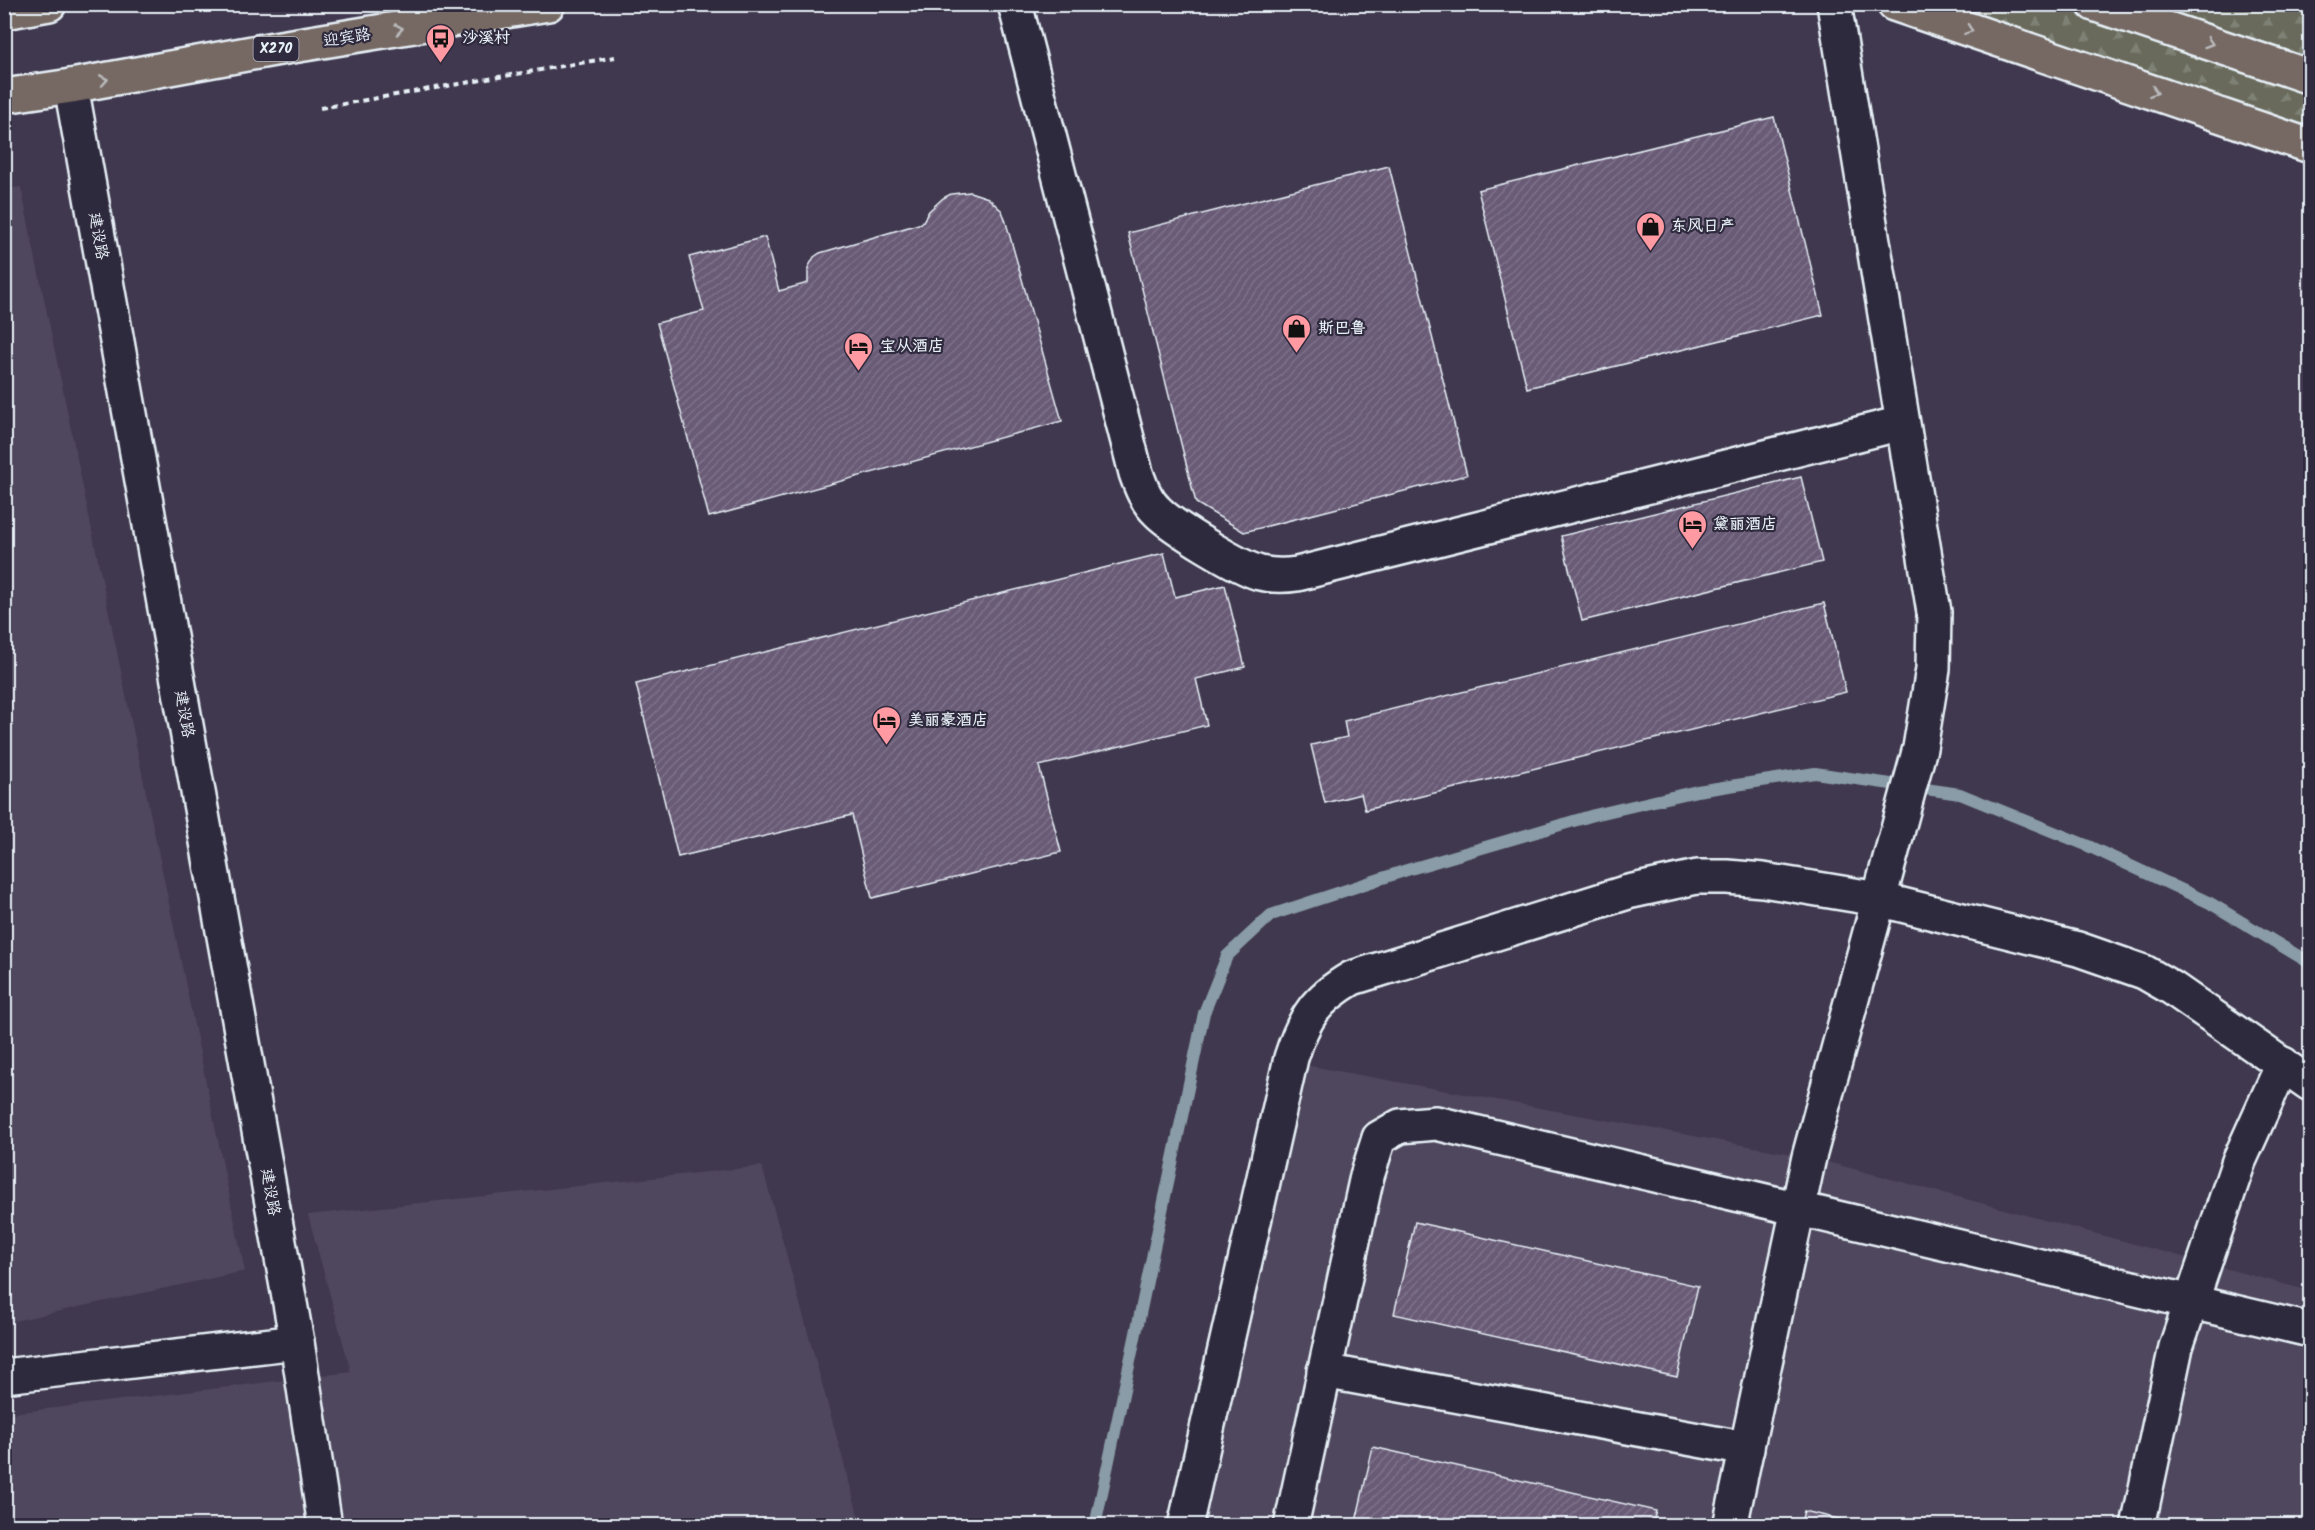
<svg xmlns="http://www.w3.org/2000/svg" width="2315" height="1530" font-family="Kalam,'LXGW WenKai TC',sans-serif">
  <defs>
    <pattern id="forest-firs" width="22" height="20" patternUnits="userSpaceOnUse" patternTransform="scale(1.5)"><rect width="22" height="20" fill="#696b5c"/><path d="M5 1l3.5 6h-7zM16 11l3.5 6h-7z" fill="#7e8174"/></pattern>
    <pattern id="building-hatch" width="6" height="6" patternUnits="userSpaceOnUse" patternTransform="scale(1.5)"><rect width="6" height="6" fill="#695a76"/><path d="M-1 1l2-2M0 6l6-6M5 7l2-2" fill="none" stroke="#7e728a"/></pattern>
  </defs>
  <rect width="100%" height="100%" fill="#40384e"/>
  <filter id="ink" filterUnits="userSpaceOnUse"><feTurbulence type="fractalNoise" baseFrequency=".0167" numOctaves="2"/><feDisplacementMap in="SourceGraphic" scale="12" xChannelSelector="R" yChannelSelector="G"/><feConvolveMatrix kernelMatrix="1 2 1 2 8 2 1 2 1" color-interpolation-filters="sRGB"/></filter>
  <g filter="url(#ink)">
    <g fill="#4f465d">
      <polygon points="21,187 245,1271 5,1323 4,189"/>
      <polygon points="1305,1065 1809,1157 2310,1291 2310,1525 1200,1526"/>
      <polygon points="762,1166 861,1525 5,1525 4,1414 351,1372 308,1215"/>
    </g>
    <polygon fill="url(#forest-firs)" stroke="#a8aeaa" stroke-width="1.5" points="1898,5 2310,5 2310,134"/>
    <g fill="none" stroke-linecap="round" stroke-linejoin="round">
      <polyline stroke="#899ca7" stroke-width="12" points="1095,1526 1204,1013 1227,956 1271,915 1407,870 1594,815 1697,791 1815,773 1960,794 2086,845 2210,903 2310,963"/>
    </g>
    <g fill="url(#building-hatch)" stroke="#e8f1f8" stroke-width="1.5">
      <polygon points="1774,117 1823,315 1527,388 1478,190"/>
      <polygon points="1389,166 1467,475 1244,532 1196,503 1128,233"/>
      <polygon points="970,192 988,198 1002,211 1005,219 1062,421 709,517 657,323 704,311 689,257 765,237 779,291 808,283 808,268 814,257 820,253 922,223 929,211 943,198 951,194"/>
      <polygon points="1801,477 1822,562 1582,621 1561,536"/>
      <polygon points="1164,553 1175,597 1225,585 1245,667 1196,679 1207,725 1039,766 1061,852 872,898 852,815 678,857 636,684"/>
      <polygon points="1824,603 1846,692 1365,810 1361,794 1325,803 1311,745 1347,737 1344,721"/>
      <polygon points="1415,1222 1698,1286 1677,1377 1394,1314"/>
      <polygon points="1373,1447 1656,1511 1652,1526 1355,1526"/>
      <polygon points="1804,1511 1869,1526 1800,1526"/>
    </g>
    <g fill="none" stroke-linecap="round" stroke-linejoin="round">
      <defs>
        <g id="minor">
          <path d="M1015 4 1136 473C1141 487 1146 501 1158 512 1173 527 1240 568 1260 573 1273 576 1284 576 1297 574L1902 423"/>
          <polyline points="71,86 297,1342 325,1526"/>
          <polyline points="1324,1371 1747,1449"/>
          <polyline points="4,1376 297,1342"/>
          <path d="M1185 1526 1291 1058C1304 1017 1316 999 1352 978L1628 892 1697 877H1727L1763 880 1878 899 2078 949 2144 972 2172 988 2310 1084"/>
          <polyline points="1291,1526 1367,1176 1379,1138 1400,1126 1436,1123 2310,1330"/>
          <polyline points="1730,1526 1809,1157 1920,748 1933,669 1934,612 1834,4"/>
          <polyline points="2138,1526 2176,1347 2239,1161 2283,1064"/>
        </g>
        <g id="major">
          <polyline points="4,12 49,4"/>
          <polyline points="4,96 71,86 274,49 548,4"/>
        </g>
        <g id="highway">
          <polyline points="1894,4 2310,146"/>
          <polyline points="2094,4 2310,77"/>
        </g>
      </defs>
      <use href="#minor" stroke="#e8f1f8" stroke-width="38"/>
      <use href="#major" stroke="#e8f1f8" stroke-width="38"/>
      <use href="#highway" stroke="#e8f1f8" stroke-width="38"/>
      <polyline stroke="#e8f1f8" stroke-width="4" stroke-dasharray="6 4.5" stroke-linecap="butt" points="320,108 615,57"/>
      <use href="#minor" stroke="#2f2a3d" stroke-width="33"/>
      <use href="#major" stroke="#766964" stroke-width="33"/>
      <use href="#highway" stroke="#766964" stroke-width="33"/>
    </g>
    <defs><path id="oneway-chevron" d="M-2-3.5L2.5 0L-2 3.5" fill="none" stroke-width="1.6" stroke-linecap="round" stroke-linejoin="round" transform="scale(1.5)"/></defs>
    <g stroke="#babbbd">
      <use href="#oneway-chevron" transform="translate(399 29) rotate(-9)"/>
      <use href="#oneway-chevron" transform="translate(1969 30) rotate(19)"/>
      <use href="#oneway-chevron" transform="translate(2209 43) rotate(18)"/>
      <use href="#oneway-chevron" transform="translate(104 80) rotate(-10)"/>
      <use href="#oneway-chevron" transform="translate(2154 92) rotate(19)"/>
    </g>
  </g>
  <defs>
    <symbol id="bus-pin" viewBox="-11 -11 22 30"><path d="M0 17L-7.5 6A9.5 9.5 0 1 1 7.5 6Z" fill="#ff9aa2" stroke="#2f2a3d"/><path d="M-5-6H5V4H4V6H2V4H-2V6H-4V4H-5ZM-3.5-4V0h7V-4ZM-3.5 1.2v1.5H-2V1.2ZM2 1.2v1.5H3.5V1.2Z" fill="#111"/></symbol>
    <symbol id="shop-pin" viewBox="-11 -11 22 30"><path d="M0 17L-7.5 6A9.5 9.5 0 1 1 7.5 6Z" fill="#ff9aa2" stroke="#2f2a3d"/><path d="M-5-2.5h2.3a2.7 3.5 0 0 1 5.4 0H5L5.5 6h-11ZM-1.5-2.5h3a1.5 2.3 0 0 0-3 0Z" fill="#111"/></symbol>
    <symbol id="hotel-pin" viewBox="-11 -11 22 30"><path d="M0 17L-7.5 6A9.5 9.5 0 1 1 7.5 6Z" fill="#ff9aa2" stroke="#2f2a3d"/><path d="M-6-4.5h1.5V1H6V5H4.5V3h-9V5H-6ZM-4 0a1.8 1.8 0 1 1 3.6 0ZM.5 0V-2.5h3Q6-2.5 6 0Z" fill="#111"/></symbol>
  </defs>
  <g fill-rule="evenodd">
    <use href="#bus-pin" x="424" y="22" width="33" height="45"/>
    <use href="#shop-pin" x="1634" y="210" width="33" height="45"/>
    <use href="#shop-pin" x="1280" y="312" width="33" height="45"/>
    <use href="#hotel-pin" x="842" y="330" width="33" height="45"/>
    <use href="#hotel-pin" x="1676" y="508" width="33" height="45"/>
    <use href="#hotel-pin" x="870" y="704" width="33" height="45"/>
  </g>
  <g text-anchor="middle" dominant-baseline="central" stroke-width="4.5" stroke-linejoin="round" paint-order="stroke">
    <rect fill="#2f2a3d" stroke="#b0b5c0" stroke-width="1.5" x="253.5" y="37" width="45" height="24" rx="4.5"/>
    <g font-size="15" font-weight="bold" fill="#e8f1f8">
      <text x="276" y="49">X270</text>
    </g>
    <g font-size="16" fill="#e8f1f8" stroke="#2f2a3d">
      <text transform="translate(347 38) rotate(-9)">迎宾路</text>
      <text transform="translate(98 236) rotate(80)">建设路</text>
      <text transform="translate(184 714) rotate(80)">建设路</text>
      <text transform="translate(270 1192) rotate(80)">建设路</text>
    </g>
    <g font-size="16" font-weight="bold" fill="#e8f1f8" stroke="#2f2a3d" text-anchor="start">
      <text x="462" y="38">沙溪村</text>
      <text x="1671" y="226">东风日产</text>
      <text x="1318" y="328">斯巴鲁</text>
      <text x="880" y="346">宝从酒店</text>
      <text x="1713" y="524">黛丽酒店</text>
      <text x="908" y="720">美丽豪酒店</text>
    </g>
  </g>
  <rect width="2315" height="1530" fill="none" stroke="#2f2a3d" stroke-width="24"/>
  <rect x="12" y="12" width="2291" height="1506" fill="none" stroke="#e8f1f8" stroke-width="2" filter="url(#ink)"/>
</svg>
